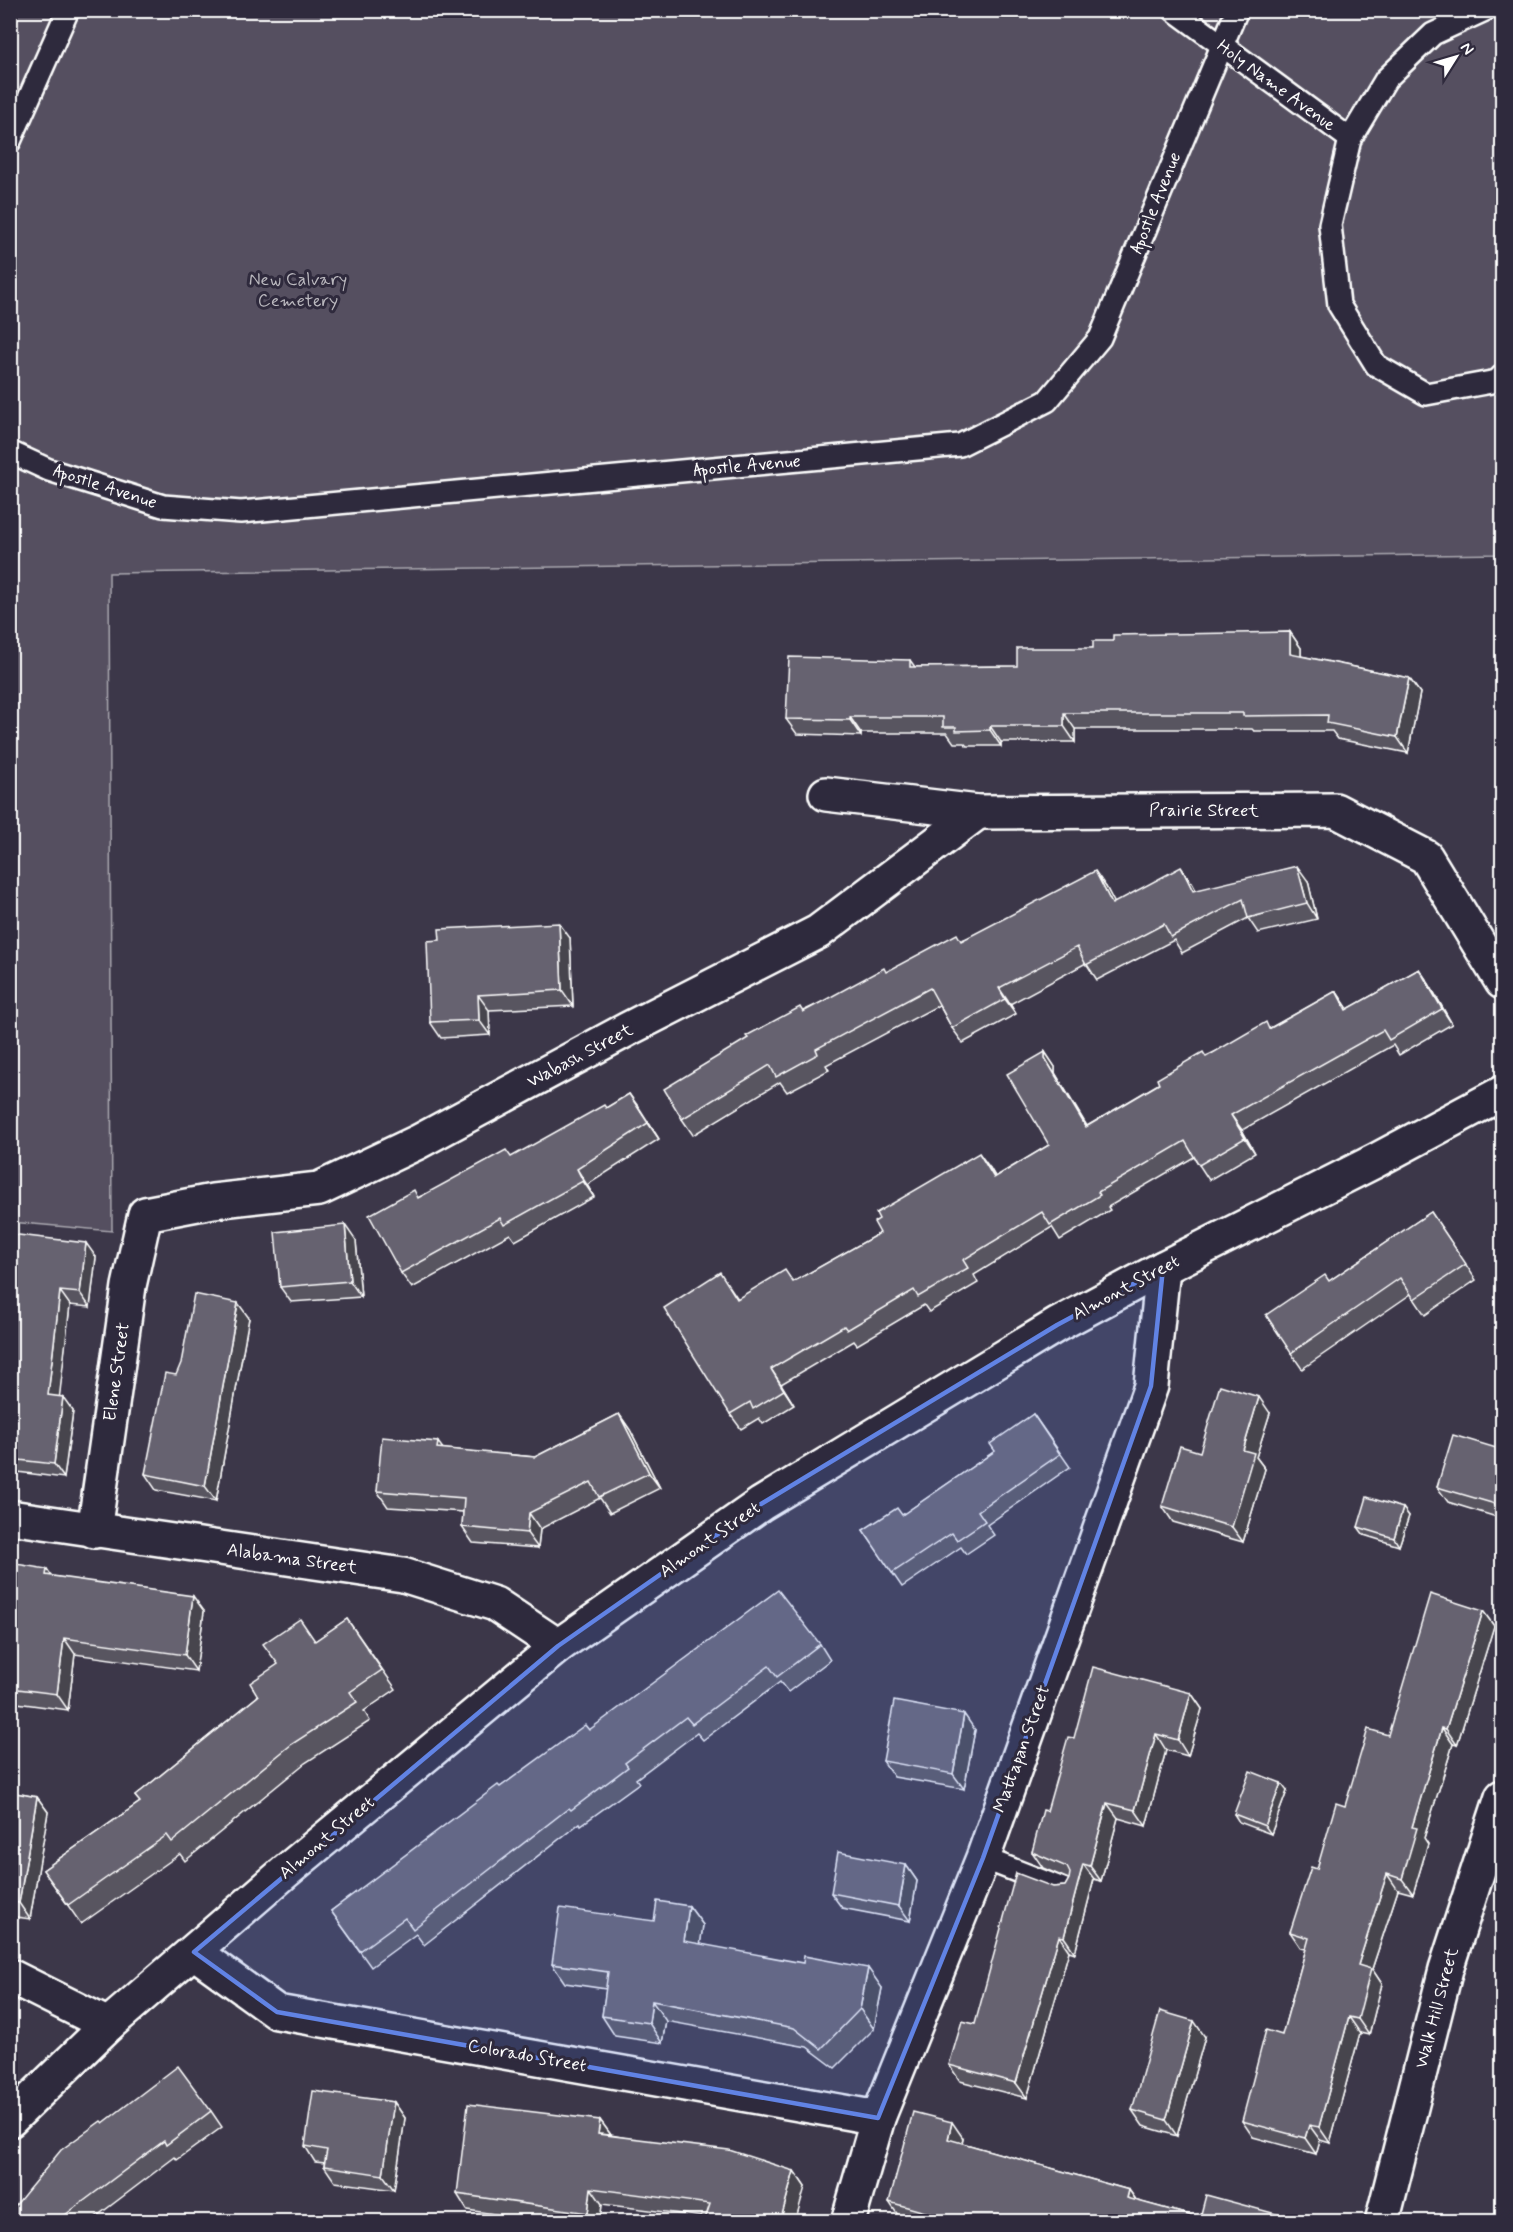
<svg xmlns="http://www.w3.org/2000/svg" width="1513" height="2232" font-family="Mynerve,sans-serif">
  <rect width="100%" height="100%" fill="#3c3749"/>
  <filter id="ink" filterUnits="userSpaceOnUse"><feTurbulence type="fractalNoise" baseFrequency=".0167" numOctaves="2"/><feDisplacementMap in="SourceGraphic" scale="12" xChannelSelector="R" yChannelSelector="G"/><feConvolveMatrix kernelMatrix="1 2 1 2 8 2 1 2 1" color-interpolation-filters="sRGB"/></filter>
  <g filter="url(#ink)">
    <polygon fill="#555060" stroke="#aaa8b0" stroke-width="1.5" points="10,11 1502,11 1502,554 109,573 112,1231 11,1222"/>
    <g fill="none" stroke-linecap="round" stroke-linejoin="round">
      <defs>
        <g id="lane">
          <polyline points="1174,10 1350,139"/>
          <polyline points="1485,10 1433,34 1386,79 1350,139 1330,225 1339,305 1376,365 1426,394 1497,381 1502,376"/>
          <polyline points="10,141 68,10"/>
          <polyline points="10,452 49,470 163,506 241,512 960,445 1047,401 1100,338 1237,10"/>
          <polyline points="983,1858 1068,1891"/>
        </g>
        <g id="street">
          <polyline points="826,794 978,812 1335,810 1426,857 1502,982"/>
          <polyline points="10,1517 403,1575 495,1604 558,1646"/>
          <polyline points="94,1531 129,1286 145,1214 213,1201 319,1189 418,1142 628,1029 818,932 978,812"/>
          <polyline points="194,1952 277,2012 878,2118"/>
          <polyline points="10,1976 108,2025"/>
          <polyline points="848,2222 878,2118 983,1858 1151,1386 1163,1268"/>
        </g>
        <g id="secondary">
          <polyline points="10,2120 108,2025 285,1872 558,1646 761,1504 1057,1325 1163,1268 1375,1161 1502,1093"/>
          <polyline points="1382,2222 1446,1969 1502,1797"/>
        </g>
      </defs>
      <use href="#lane" stroke="#fff" stroke-width="26"/>
      <use href="#street" stroke="#fff" stroke-width="38"/>
      <use href="#secondary" stroke="#fff" stroke-width="38"/>
      <use href="#lane" stroke="#2f2a3d" stroke-width="21"/>
      <use href="#street" stroke="#2f2a3d" stroke-width="33"/>
      <use href="#secondary" stroke="#2f2a3d" stroke-width="33"/>
    </g>
    <g fill="#585460" stroke="#fff" stroke-width="1.5">
      <polygon points="1290,632 1301,648 1301,656 1409,678 1420,693 1408,753 1338,739 1332,731 1254,731 1252,729 1075,729 1075,742 1001,742 1001,746 967,746 964,743 954,743 947,733 861,733 861,736 797,734 786,719 910,660 915,667 1017,666 1093,648 1113,641"/>
      <polygon points="1308,881 1317,919 1258,933 1248,918 1182,953 1174,940 1097,980 1086,963 1010,1004 1016,1014 963,1043 952,1028 939,1005 826,1065 829,1070 787,1092 780,1082 693,1135 682,1119 803,1011 887,972 962,940 1106,887 1114,903 1192,883 1196,890"/>
      <polygon points="570,938 573,1006 489,1010 490,1035 441,1038 430,1022"/>
      <polygon points="1419,969 1429,984 1452,1024 1399,1055 1393,1045 1242,1130 1255,1153 1209,1180 1194,1157 1108,1207 1110,1210 1060,1240 1052,1227 974,1275 978,1283 929,1312 924,1305 857,1345 854,1341 781,1384 794,1405 763,1424 759,1418 741,1429 730,1414 730,1287 738,1299 793,1282 880,1233 990,1168 995,1177 1049,1145 1045,1052 1055,1067 1055,1073 1087,1126 1206,1056 1270,1028 1336,991 1348,1009"/>
      <polygon points="629,1094 659,1139 587,1185 594,1197 515,1241 510,1234 412,1288 401,1273 419,1197 512,1157 606,1108"/>
      <polygon points="1431,1212 1476,1280 1425,1315 1411,1294 1302,1369 1291,1353 1329,1281"/>
      <polygon points="10,1234 96,1257 90,1307 70,1305 59,1396 73,1411 64,1478 10,1471 10,1319 13,1298 10,1298"/>
      <polygon points="356,1241 361,1297 291,1302 280,1287"/>
      <polygon points="249,1318 216,1501 156,1490 145,1474 176,1375"/>
      <polygon points="1270,1413 1256,1457 1265,1469 1243,1542 1173,1522 1162,1506 1200,1452"/>
      <polygon points="619,1414 630,1430 660,1488 610,1513 600,1498 540,1529 538,1548 473,1543 462,1527 463,1512 388,1507 377,1491 443,1449 535,1457"/>
      <polygon points="1033,1414 1070,1467 987,1525 994,1535 966,1554 961,1547 902,1587 863,1530 902,1515 995,1451"/>
      <polygon points="1503,1450 1503,1519 1448,1502 1437,1487"/>
      <polygon points="1403,1508 1409,1516 1399,1546 1364,1535 1358,1527"/>
      <polygon points="10,1563 52,1576 204,1611 196,1671 75,1654 68,1710 10,1702"/>
      <polygon points="1483,1611 1494,1626 1457,1745 1453,1744 1424,1838 1428,1844 1413,1894 1398,1890 1372,1969 1382,1984 1369,2035 1360,2033 1330,2143 1320,2140 1316,2154 1253,2137 1242,2121 1282,2035 1306,1949 1301,1948 1290,1932 1317,1869 1345,1806 1388,1735"/>
      <polygon points="347,1619 396,1689 364,1711 370,1721 305,1763 185,1861 180,1854 81,1924 43,1870 140,1802 135,1796 258,1696 315,1641"/>
      <polygon points="820,1644 830,1660 788,1692 780,1682 703,1740 697,1733 636,1779 639,1783 581,1825 580,1823 424,1945 416,1934 371,1967 331,1911 500,1787 589,1730"/>
      <polygon points="1191,1693 1202,1709 1188,1756 1166,1750 1146,1826 1118,1818 1101,1881 1094,1879 1075,1953 1069,1951 1027,2098 960,2081 949,2065 975,2024 1053,1887 1065,1886 1069,1879 1043,1868 1032,1852 1074,1738"/>
      <polygon points="975,1730 964,1789 894,1777 883,1761"/>
      <polygon points="1287,1791 1271,1834 1239,1822 1234,1814"/>
      <polygon points="10,1792 37,1797 48,1812 30,1919 10,1916"/>
      <polygon points="906,1865 917,1881 910,1921 842,1908 831,1893"/>
      <polygon points="689,1906 703,1925 700,1944 882,1988 874,2029 835,2068 807,2047 666,2021 662,2043 615,2036 602,2016 606,1989 565,1983 552,1964"/>
      <polygon points="1205,2037 1177,2136 1143,2126 1132,2110"/>
      <polygon points="394,2102 405,2118 394,2190 335,2182 324,2166 325,2163 315,2162 305,2146"/>
      <polygon points="211,2111 222,2127 177,2160 175,2157 89,2222 10,2222 103,2123"/>
      <polygon points="600,2120 611,2135 794,2171 805,2187 705,2217 602,2204 600,2222 550,2222 467,2210 457,2194"/>
      <polygon points="963,2138 962,2143 1129,2190 1137,2201 1200,2218 1302,2222 914,2222 900,2218 889,2202"/>
    </g>
    <g fill="#47454e" stroke="#fff" stroke-width="1.5">
      <polygon points="1290,632 1301,648 1301,670 1290,654"/>
      <polygon points="1409,678 1420,693 1408,753 1397,737"/>
      <polygon points="1064,713 1075,729 1075,742 1064,726"/>
      <polygon points="850,717 861,733 861,736 850,720"/>
      <polygon points="990,726 1001,742 1001,746 990,730"/>
      <polygon points="1297,866 1308,881 1317,919 1307,903"/>
      <polygon points="1181,867 1192,883 1204,906 1193,891"/>
      <polygon points="1095,871 1106,887 1123,919 1112,904"/>
      <polygon points="559,923 570,938 573,1006 562,990"/>
      <polygon points="1419,969 1429,984 1452,1024 1442,1009"/>
      <polygon points="999,988 1010,1004 1016,1014 1005,999"/>
      <polygon points="1336,991 1346,1006 1357,1025 1346,1010"/>
      <polygon points="478,995 489,1010 490,1035 479,1020"/>
      <polygon points="1045,1052 1055,1067 1055,1073 1096,1142 1086,1127 1045,1058"/>
      <polygon points="629,1094 640,1109 659,1139 648,1123"/>
      <polygon points="1231,1115 1242,1130 1255,1153 1245,1138"/>
      <polygon points="979,1153 990,1168 1005,1193 994,1178"/>
      <polygon points="577,1169 587,1185 594,1197 583,1181"/>
      <polygon points="345,1225 356,1241 361,1297 350,1281"/>
      <polygon points="86,1243 96,1257 90,1307 80,1293"/>
      <polygon points="60,1291 70,1305 58,1409 48,1395"/>
      <polygon points="238,1303 249,1318 216,1501 205,1486"/>
      <polygon points="771,1369 781,1384 794,1405 784,1390"/>
      <polygon points="63,1397 73,1411 64,1478 54,1464"/>
      <polygon points="1259,1397 1270,1413 1256,1457 1265,1469 1243,1542 1232,1527 1243,1450"/>
      <polygon points="619,1414 630,1430 660,1488 649,1473"/>
      <polygon points="438,1442 449,1457 437,1448"/>
      <polygon points="1403,1508 1409,1516 1399,1546 1394,1538"/>
      <polygon points="529,1513 540,1529 538,1548 527,1533"/>
      <polygon points="47,1569 58,1585 46,1575"/>
      <polygon points="193,1596 204,1611 196,1671 185,1655"/>
      <polygon points="1483,1611 1494,1626 1457,1745 1446,1729"/>
      <polygon points="64,1638 75,1654 68,1710 57,1694"/>
      <polygon points="1191,1693 1202,1709 1188,1756 1178,1740"/>
      <polygon points="964,1714 975,1730 964,1789 953,1774"/>
      <polygon points="1442,1728 1453,1744 1424,1838 1428,1844 1413,1894 1402,1879 1412,1827"/>
      <polygon points="1156,1734 1166,1750 1146,1826 1135,1810"/>
      <polygon points="1281,1783 1287,1791 1271,1834 1265,1826"/>
      <polygon points="37,1797 48,1812 30,1919 19,1903"/>
      <polygon points="1107,1803 1118,1818 1101,1881 1090,1866"/>
      <polygon points="1083,1864 1094,1879 1075,1953 1064,1937"/>
      <polygon points="906,1865 917,1881 910,1921 899,1906"/>
      <polygon points="1387,1874 1398,1890 1372,1969 1382,1984 1369,2035 1358,2019 1358,1965"/>
      <polygon points="689,1906 703,1925 698,1960 684,1941"/>
      <polygon points="1059,1936 1069,1951 1027,2098 1016,2083"/>
      <polygon points="868,1968 882,1988 874,2029 860,2009"/>
      <polygon points="652,2001 666,2021 662,2043 649,2023"/>
      <polygon points="1349,2017 1360,2033 1330,2143 1319,2127"/>
      <polygon points="1194,2021 1205,2037 1177,2136 1166,2120"/>
      <polygon points="394,2102 405,2118 394,2190 383,2175"/>
      <polygon points="600,2120 611,2135 598,2134"/>
      <polygon points="952,2122 963,2138 959,2155 948,2139"/>
      <polygon points="1309,2125 1320,2140 1316,2154 1305,2138"/>
      <polygon points="794,2171 805,2187 795,2222 780,2222"/>
      <polygon points="591,2188 602,2204 600,2222 594,2222 588,2213"/>
      <polygon points="1129,2190 1140,2206 1127,2198"/>
    </g>
    <g fill="#666270" stroke="#fff" stroke-width="1.5">
      <polygon points="1290,632 1290,654 1409,678 1397,737 1327,723 1328,715 1243,716 1243,713 1064,713 1064,726 990,726 990,730 956,731 956,727 943,727 943,717 850,717 850,720 786,719 789,657 910,660 910,667 1017,666 1017,648 1093,648 1093,641 1113,641 1113,635"/>
      <polygon points="1297,866 1307,903 1248,918 1243,899 1171,937 1164,924 1086,965 1077,947 999,988 1005,999 952,1028 930,988 816,1049 818,1054 776,1077 770,1065 682,1119 664,1089 748,1038 746,1036 800,1007 803,1012 884,968 886,972 957,934 961,941 1095,871 1112,904 1181,867 1193,891"/>
      <polygon points="559,923 562,990 478,995 479,1020 430,1022 427,941 440,940 439,929"/>
      <polygon points="1419,969 1442,1009 1389,1040 1383,1030 1231,1115 1245,1138 1199,1165 1185,1141 1098,1192 1100,1195 1050,1225 1042,1212 963,1260 968,1268 918,1297 914,1290 847,1330 844,1326 771,1369 784,1390 753,1409 750,1402 730,1414 664,1308 720,1272 737,1299 785,1270 793,1282 880,1233 874,1222 879,1219 876,1213 979,1153 994,1178 1049,1145 1007,1074 1045,1052 1045,1058 1086,1127 1159,1084 1157,1079 1203,1052 1206,1057 1266,1022 1269,1029 1336,991 1346,1010"/>
      <polygon points="629,1094 648,1123 577,1169 583,1181 504,1225 500,1218 401,1273 369,1215 414,1190 418,1198 506,1150 511,1157 604,1105 606,1108"/>
      <polygon points="1431,1212 1466,1264 1414,1299 1400,1278 1291,1353 1266,1315 1325,1275 1329,1281"/>
      <polygon points="345,1225 350,1281 280,1287 275,1232"/>
      <polygon points="10,1234 86,1243 80,1293 60,1291 48,1395 63,1397 54,1464 10,1459 10,1319 15,1284 10,1284"/>
      <polygon points="194,1294 238,1303 205,1486 145,1474 165,1373 176,1375 181,1363"/>
      <polygon points="1220,1385 1259,1397 1243,1450 1254,1453 1232,1527 1162,1506 1180,1446 1200,1452"/>
      <polygon points="619,1414 649,1473 599,1497 591,1482 529,1513 527,1533 462,1527 464,1498 377,1491 382,1437 438,1442 437,1448 535,1457"/>
      <polygon points="1033,1414 1060,1454 978,1511 985,1521 957,1540 952,1533 892,1573 863,1530 897,1508 902,1515 995,1451 990,1444"/>
      <polygon points="1453,1435 1503,1450 1502,1506 1437,1487"/>
      <polygon points="1367,1497 1403,1508 1394,1538 1358,1527"/>
      <polygon points="10,1563 47,1569 46,1575 193,1596 185,1655 64,1638 57,1694 10,1688"/>
      <polygon points="778,1590 820,1644 777,1677 769,1666 692,1724 686,1717 625,1763 628,1767 571,1810 569,1808 413,1929 405,1918 360,1951 331,1911 498,1785 500,1787 585,1725 589,1730"/>
      <polygon points="1430,1594 1483,1611 1446,1729 1442,1728 1412,1827 1417,1828 1402,1879 1387,1874 1358,1965 1371,1969 1358,2019 1349,2017 1319,2127 1309,2125 1305,2138 1242,2121 1266,2030 1282,2035 1309,1938 1290,1932 1311,1867 1317,1869 1336,1803 1345,1806 1368,1729 1388,1735"/>
      <polygon points="300,1619 315,1641 347,1619 382,1670 350,1692 357,1702 292,1744 172,1842 167,1835 68,1905 43,1870 140,1802 135,1796 258,1696 250,1683 278,1664 263,1644"/>
      <polygon points="1093,1667 1191,1693 1178,1740 1156,1734 1135,1810 1107,1803 1090,1866 1083,1864 1064,1937 1059,1936 1016,2083 949,2065 962,2021 975,2024 1016,1873 1053,1887 1065,1886 1069,1879 1070,1873 1067,1867 1032,1852 1043,1810 1047,1811 1068,1737 1074,1738"/>
      <polygon points="894,1701 964,1714 953,1774 883,1761"/>
      <polygon points="1250,1771 1281,1783 1265,1826 1234,1814"/>
      <polygon points="10,1792 37,1797 19,1903 10,1902"/>
      <polygon points="838,1852 906,1865 899,1906 831,1893"/>
      <polygon points="657,1901 689,1906 684,1941 803,1963 804,1956 868,1968 860,2009 821,2049 794,2028 652,2001 649,2023 602,2016 608,1972 552,1964 560,1908 654,1921"/>
      <polygon points="1160,2011 1194,2021 1166,2120 1132,2110"/>
      <polygon points="178,2066 211,2111 166,2145 164,2141 61,2218 65,2222 10,2222 10,2212 61,2150 101,2121 103,2123"/>
      <polygon points="313,2091 394,2102 383,2175 324,2166 327,2150 305,2146"/>
      <polygon points="468,2104 600,2120 598,2134 729,2150 794,2171 780,2222 704,2222 710,2204 591,2188 588,2213 457,2194"/>
      <polygon points="913,2112 952,2122 948,2139 1129,2190 1127,2198 1200,2218 1206,2195 1302,2221 961,2222 889,2202"/>
    </g>
  </g>
  <path fill="#6183e4" fill-opacity="0.2" stroke="#6183e4" stroke-width="4.5" stroke-linejoin="round" d="M1163 1268 1151 1386 983 1858 878 2118 277 2012 194 1952 558 1646 761 1504 1057 1325Z"/>
  <g text-anchor="middle" dominant-baseline="central" stroke-width="6" stroke-linejoin="round" paint-order="stroke">
    <g font-size="18" fill="#fff" stroke="#2f2a3d">
      <text transform="translate(1276 86) rotate(36)">Holy Name Avenue</text>
      <text transform="translate(1156 203) rotate(-68)">Apostle Avenue</text>
      <text transform="translate(747 466) rotate(-5)">Apostle Avenue</text>
      <text transform="translate(105 487) rotate(18)">Apostle Avenue</text>
      <text x="1204" y="811">Prairie Street</text>
      <text transform="translate(580 1056) rotate(-28)">Wabash Street</text>
      <text transform="translate(1126 1288) rotate(-28)">Almont Street</text>
      <text transform="translate(117 1372) rotate(-82)">Elene Street</text>
      <text transform="translate(710 1540) rotate(-35)">Almont Street</text>
      <text transform="translate(292 1559) rotate(8)">Alabama Street</text>
      <text transform="translate(1022 1749) rotate(-70)">Mattapan Street</text>
      <text transform="translate(327 1838) rotate(-40)">Almont Street</text>
      <text transform="translate(1437 2008) rotate(-75)">Walk Hill Street</text>
      <text transform="translate(527 2056) rotate(10)">Colorado Street</text>
    </g>
    <g font-size="18" fill="#bbb9bf" stroke="#2f2a3d">
      <text x="298" y="280">New Calvary<tspan x="298" dy="21">Cemetery</tspan></text>
    </g>
  </g>
  <rect width="1513" height="2232" fill="none" stroke="#2f2a3d" stroke-width="36"/>
  <rect x="18" y="18" width="1477" height="2196" fill="none" stroke="#fff" stroke-width="2" filter="url(#ink)"/>
  <g transform="translate(1456 57) rotate(53)" stroke="#2f2a3d" stroke-width="4.5" paint-order="stroke">
  <path d="M0-4.5L10 22L0 15L-10 22Z" fill="#ffffff"/>
  <text y="-9" font-size="16" font-weight="bold" text-anchor="middle" fill="#ffffff">N</text>
  </g>
</svg>
